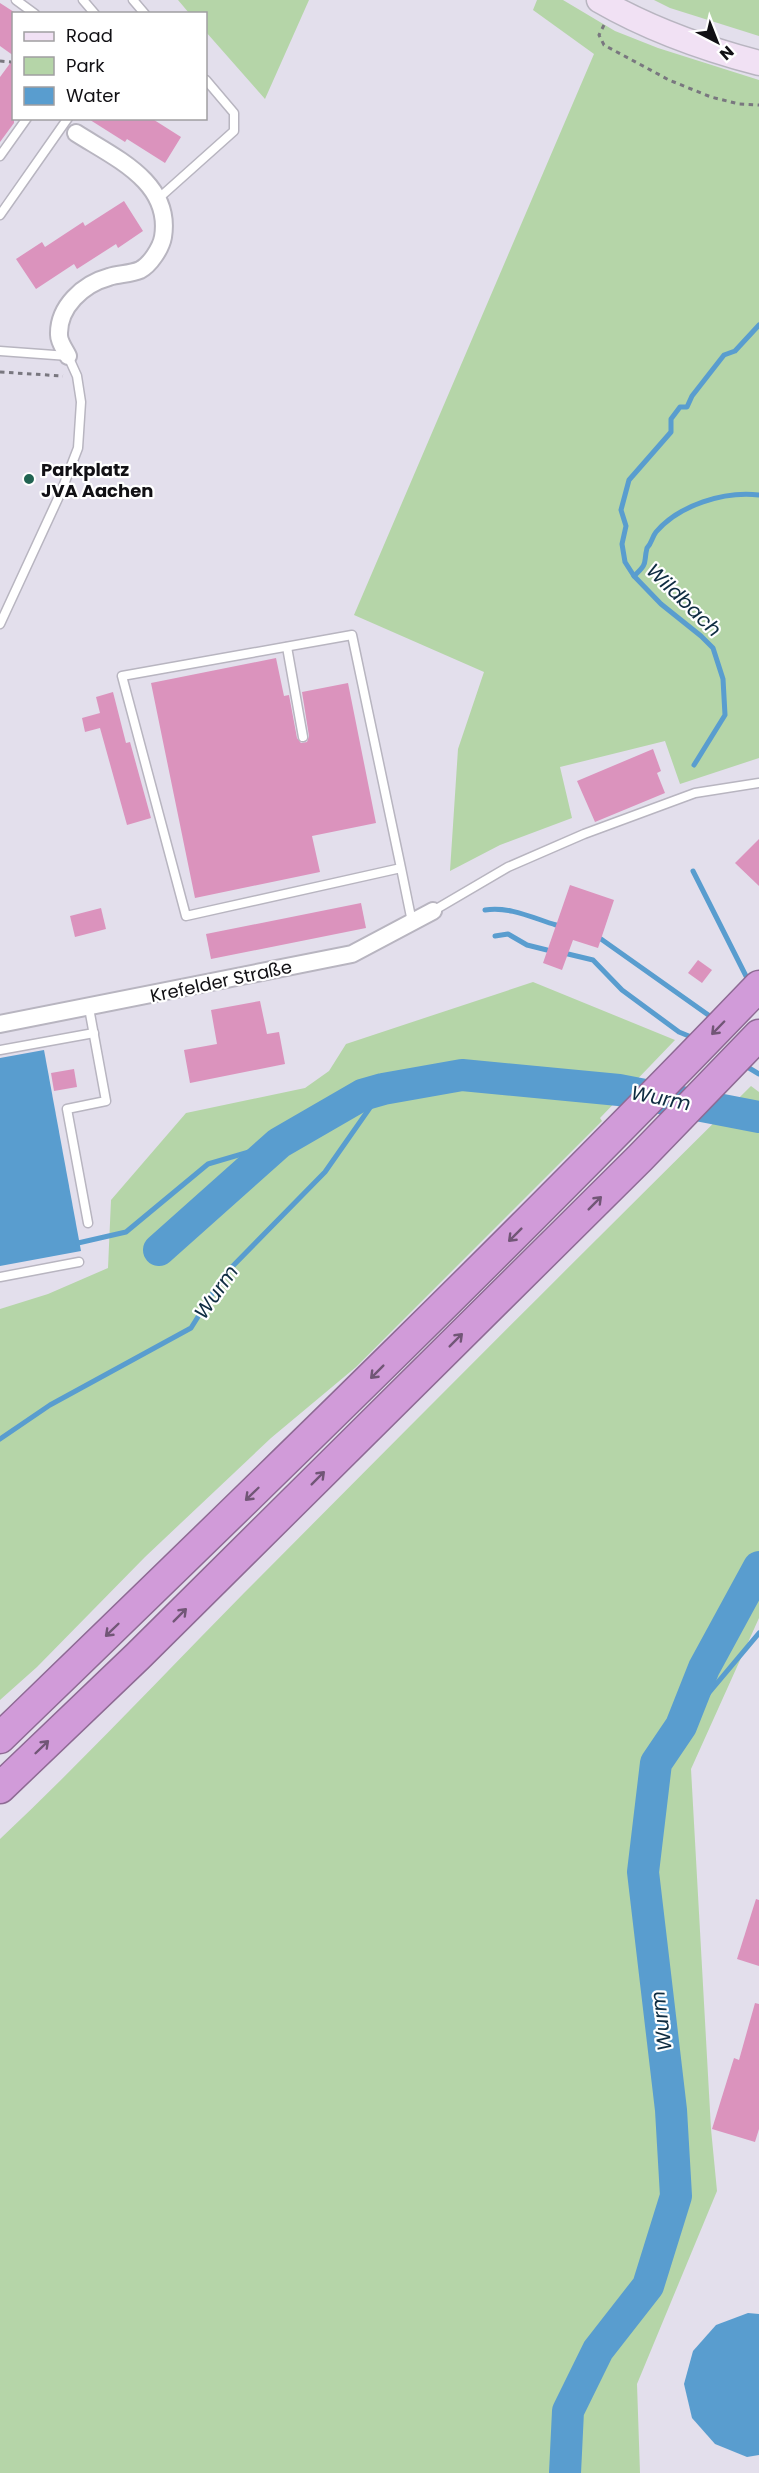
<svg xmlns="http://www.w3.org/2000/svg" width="759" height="2473" font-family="Poppins,sans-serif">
  <rect width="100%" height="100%" fill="#e3dfec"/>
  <g fill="#b5d5a8">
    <polygon points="178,0 309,0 265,99 206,32 206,14 189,13"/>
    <polygon points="537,0 563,0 615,31 658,48 759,80 759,758 680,784 665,741 560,767 572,818 500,845 450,871 458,749 484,672 354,615 594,54 533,10"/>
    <polygon points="654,0 759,0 759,36 670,8"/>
    <polygon points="533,982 675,1040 600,1118 602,1121 356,1367 271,1438 145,1557 37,1667 0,1700 0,1309 48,1294 108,1268 111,1200 186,1113 305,1088 329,1071 346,1044"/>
    <path d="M751 1086 759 1092V1618L691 1769 711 2129 717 2191 637 2384 640 2473H0V1839C84 1760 163 1675 244 1593 413 1423 581 1254 751 1086Z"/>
  </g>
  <g fill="#599dcf">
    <polygon points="44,1050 81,1251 0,1266 0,1058"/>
    <polygon points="748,2313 759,2314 759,2455 747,2457 715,2444 692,2418 684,2384 693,2351 716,2325"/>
  </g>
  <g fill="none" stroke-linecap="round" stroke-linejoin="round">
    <g stroke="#599dcf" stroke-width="5">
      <path d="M634 576C649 562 643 564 647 548 652 543 652 537 656 532 679 505 724 491 759 495"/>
      <polyline points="694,765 725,715 723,679 713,648 701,636 661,604 634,576 625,562 622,544 626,526 621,510 629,480 671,432 671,419 680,407 687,407 692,396 724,355 735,351 759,325"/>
      <polyline points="693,871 749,982"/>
      <path d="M485 910C509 906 533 918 556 925"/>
      <polyline points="495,936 508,934 527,945 547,950"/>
      <polyline points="601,939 714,1019"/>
      <polyline points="568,954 593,960 622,990 679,1032 696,1039"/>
      <polyline points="744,1065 759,1074"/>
      <polyline points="78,1243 126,1232 208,1164 279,1143"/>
      <polyline points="0,1439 50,1405 191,1328 224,1275 325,1172 383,1089"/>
      <polyline points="681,1726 759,1633"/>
    </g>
    <g stroke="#599dcf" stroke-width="32">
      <polyline points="159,1250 279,1143 362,1095 383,1089 462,1075 619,1090 759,1117"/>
      <polyline points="565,2473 568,2411 598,2350 648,2286 676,2196 671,2110 643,1872 656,1763 681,1726 704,1668 759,1567"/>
    </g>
  </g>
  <g fill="#db93bd">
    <polygon points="0,3 14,12 14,56 0,46"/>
    <polygon points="14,58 14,123 0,142 0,77"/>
    <polygon points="87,118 151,118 181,137 165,163 127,139 125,142"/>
    <polygon points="124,201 143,231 118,248 116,244 77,269 74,264 36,289 16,259 42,242 45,247 83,222 85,226"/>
    <polygon points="276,658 284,696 289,695 297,738 301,743 307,742 309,736 302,692 348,683 376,823 312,836 320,872 195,898 151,683"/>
    <polygon points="113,692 126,743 130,742 151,818 127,825 100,728 85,732 82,718 100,713 96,697"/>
    <polygon points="653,749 661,771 657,773 665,793 595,822 577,781"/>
    <polygon points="759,839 759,886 735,863"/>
    <polygon points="570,885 614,900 598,948 573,940 562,970 543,963"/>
    <polygon points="361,903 366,928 211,959 206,934"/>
    <polygon points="101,908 106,929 75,937 70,916"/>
    <polygon points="698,960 712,970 702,983 688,973"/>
    <polygon points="260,1001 267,1034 279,1032 285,1064 190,1083 184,1050 217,1044 211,1010"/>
    <polygon points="74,1069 77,1087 54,1091 51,1073"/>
    <polygon points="756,1899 759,1900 759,1966 737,1959"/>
    <polygon points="755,2003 759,2004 759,2129 755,2142 712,2129 734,2058 739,2060"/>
  </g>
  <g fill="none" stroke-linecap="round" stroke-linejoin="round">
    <defs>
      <g id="lane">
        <polyline points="16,0 35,14"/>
        <polyline points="83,0 95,14"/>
        <polyline points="133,0 145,14"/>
        <polyline points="0,156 27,118"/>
        <polyline points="159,198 234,131 234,113 206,80"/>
        <polyline points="0,215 68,118"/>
        <polyline points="0,351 68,356 77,376 81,402 78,448 61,492 0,624"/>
        <polyline points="287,647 303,737"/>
        <polyline points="401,868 352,635 122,676 186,916 401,868 412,922"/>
        <polyline points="433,911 508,867 584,834 695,793 759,783"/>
        <polyline points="0,1050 94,1033"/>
        <polyline points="88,1223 67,1109 106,1101 89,1008"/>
        <polyline points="0,1277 79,1262"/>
      </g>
      <g id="street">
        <path d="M68 356C65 350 59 342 59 335 58 307 83 284 109 277 118 274 131 274 140 270 150 265 161 248 163 237 172 182 115 158 76 133"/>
        <polyline points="0,1024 352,954 433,911"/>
      </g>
      <path id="secondary" d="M599 0C649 29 702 48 759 63"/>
      <g id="highway">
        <path d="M0 1738C256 1490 512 1243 759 986"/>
        <polyline points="0,1788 138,1656 640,1158 759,1035"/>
      </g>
    </defs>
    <use href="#lane" stroke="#b8b5c0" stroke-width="11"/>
    <use href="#street" stroke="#b8b5c0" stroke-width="20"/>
    <use href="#secondary" stroke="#b8b5c0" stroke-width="27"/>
    <use href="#highway" stroke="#8e6a94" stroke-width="33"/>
    <g stroke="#79777f" stroke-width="3" stroke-dasharray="4.5 4.5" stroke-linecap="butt">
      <polyline points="604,25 599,35 604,45 669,80 711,97 739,104 759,105"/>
      <polyline points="0,61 11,62"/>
      <polyline points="0,372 63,376"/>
    </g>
    <use href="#lane" stroke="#fff" stroke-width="8"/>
    <use href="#street" stroke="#fff" stroke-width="16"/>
    <use href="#secondary" stroke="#f1e1f4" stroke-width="24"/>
    <use href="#highway" stroke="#d19bd9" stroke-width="30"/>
  </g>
  <defs><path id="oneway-shaft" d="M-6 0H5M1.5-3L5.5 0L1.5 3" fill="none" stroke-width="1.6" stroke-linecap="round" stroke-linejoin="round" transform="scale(1.5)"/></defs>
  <g stroke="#715676">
    <use href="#oneway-shaft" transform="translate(718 1028) rotate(134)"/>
    <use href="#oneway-shaft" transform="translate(595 1203) rotate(-45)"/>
    <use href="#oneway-shaft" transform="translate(515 1235) rotate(135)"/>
    <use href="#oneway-shaft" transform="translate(456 1340) rotate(-45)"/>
    <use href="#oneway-shaft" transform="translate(377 1372) rotate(135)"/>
    <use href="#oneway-shaft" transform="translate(318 1478) rotate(-45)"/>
    <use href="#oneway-shaft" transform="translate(252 1494) rotate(136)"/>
    <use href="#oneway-shaft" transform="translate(180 1615) rotate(-45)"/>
    <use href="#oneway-shaft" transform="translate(112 1630) rotate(136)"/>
    <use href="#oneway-shaft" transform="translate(42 1747) rotate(-44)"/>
  </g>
  <circle fill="#216352" stroke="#fff" stroke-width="2" cx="29" cy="479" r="6"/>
  <g text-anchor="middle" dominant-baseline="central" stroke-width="4.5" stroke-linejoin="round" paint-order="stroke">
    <g font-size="18" font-weight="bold" fill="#111014" stroke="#fff" text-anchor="start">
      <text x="41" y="469">Parkplatz<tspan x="41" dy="21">JVA Aachen</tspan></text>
    </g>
    <g font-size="18" fill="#111014" stroke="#fff">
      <text transform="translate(221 981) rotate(-12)">Krefelder Straße</text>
    </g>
    <g font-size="20" font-style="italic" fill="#0e2c41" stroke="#fff">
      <text transform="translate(684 600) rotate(44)">Wildbach</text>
      <text transform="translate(661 1098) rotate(11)">Wurm</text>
      <text transform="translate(216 1292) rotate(-55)">Wurm</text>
      <text transform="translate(661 2021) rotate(-97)">Wurm</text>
    </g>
  </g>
  <rect x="12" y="12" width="195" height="108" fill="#ffffff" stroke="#a09fa1" stroke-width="1.5"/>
  <rect x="24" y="32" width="30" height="9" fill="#f1e1f4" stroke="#a09fa1" stroke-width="1.5"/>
  <text x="66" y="42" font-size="18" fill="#111014">Road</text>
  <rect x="24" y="57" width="30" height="18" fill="#b5d5a8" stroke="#a09fa1" stroke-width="1.5"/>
  <text x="66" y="72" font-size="18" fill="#111014">Park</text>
  <rect x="24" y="87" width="30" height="18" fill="#599dcf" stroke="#a09fa1" stroke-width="1.5"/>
  <text x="66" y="102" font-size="18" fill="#111014">Water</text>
  <g transform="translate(717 42) rotate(138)" stroke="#ffffff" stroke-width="4.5" paint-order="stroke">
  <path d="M0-4.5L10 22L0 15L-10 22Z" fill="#111014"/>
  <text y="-9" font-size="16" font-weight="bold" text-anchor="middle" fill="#111014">N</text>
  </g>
</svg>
